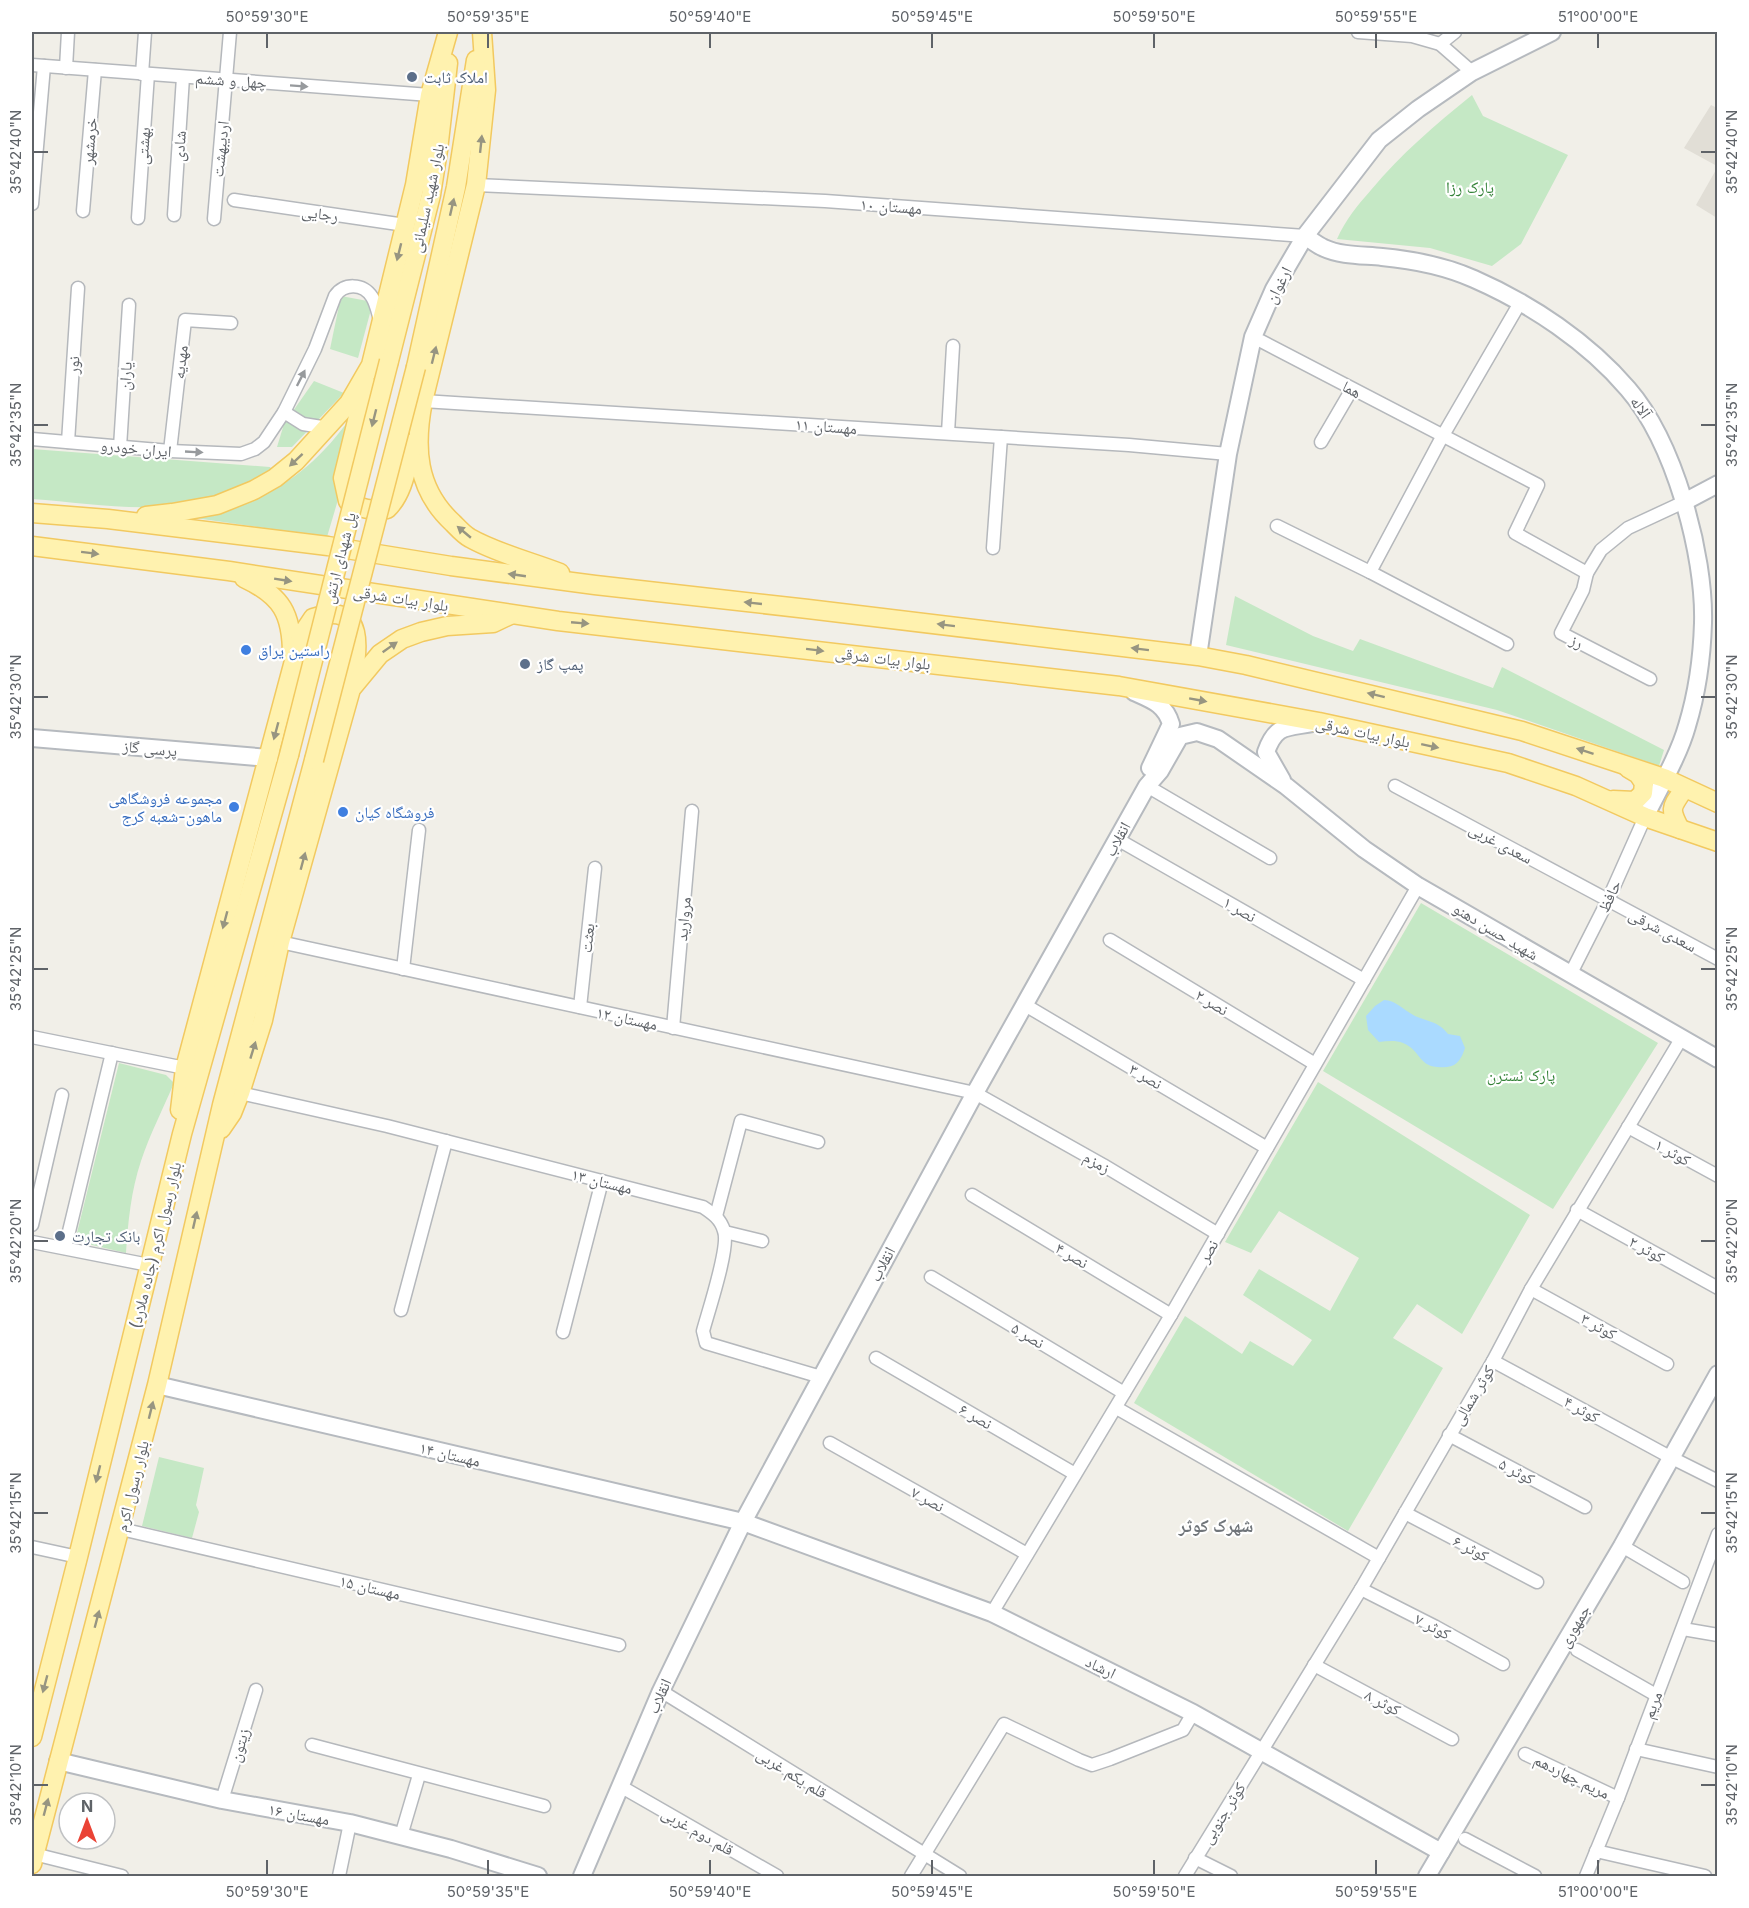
<svg xmlns="http://www.w3.org/2000/svg" width="1749" height="1908" font-family="Inter,'Noto Naskh Arabic',sans-serif">
  <rect width="100%" height="100%" fill="#f1efe8"/>
  <g fill="#e1ded6">
    <polygon points="1711,105 1717,108 1717,166 1684,148"/>
    <polygon points="1717,168 1717,218 1696,205"/>
  </g>
  <g fill="#c5e8c5">
    <path d="M1472 95 1483 116 1568 155 1521 244 1492 266 1430 248 1337 239C1346 219 1357 206 1371 190 1402 153 1435 125 1472 95Z"/>
    <polygon points="341,296 373,302 358,358 330,349"/>
    <polygon points="314,381 344,393 292,447 277,447 284,424"/>
    <path d="M354 413 340 493 327 537 195 518C270 498 308 478 354 413Z"/>
    <path d="M32 449 270 467 273 471C250 482 227 495 201 501 147 514 87 503 32 499Z"/>
    <polygon points="1235,596 1313,636 1353,651 1360,639 1493,688 1502,667 1664,750 1659,766 1497,710 1226,645"/>
    <polygon points="1421,903 1658,1043 1553,1209 1323,1071"/>
    <path d="M119 1063 166 1075 174 1083C163 1109 150 1134 141 1161 131 1191 128 1222 126 1253L75 1241Z"/>
    <polygon points="1318,1082 1530,1215 1462,1334 1417,1304 1393,1338 1443,1368 1348,1531 1134,1403 1185,1316 1242,1354 1250,1341 1293,1366 1312,1340 1243,1295 1259,1269 1330,1311 1359,1258 1279,1211 1251,1253 1225,1242"/>
    <polygon points="159,1457 204,1468 196,1505 199,1512 192,1538 142,1526"/>
  </g>
  <path fill="#aadaff" d="M1384 1000C1396 1001 1400 1007 1410 1013 1423 1022 1437 1019 1448 1034L1460 1036 1465 1048C1462 1057 1458 1066 1447 1067 1417 1070 1423 1051 1403 1043 1396 1040 1387 1041 1379 1042L1368 1030 1366 1016 1375 1006Z"/>
  <g fill="none" stroke-linecap="round" stroke-linejoin="round">
    <defs>
      <g id="street">
        <polyline points="1358,32 1412,36 1440,44 1472,72"/>
        <polyline points="1440,44 1455,32"/>
        <polyline points="32,65 430,95"/>
        <polyline points="66,68 68,32"/>
        <polyline points="142,74 145,32"/>
        <polyline points="476,185 825,201 1305,236"/>
        <polyline points="234,200 405,225"/>
        <polyline points="32,204 44,66"/>
        <polyline points="83,211 95,70"/>
        <polyline points="174,215 183,77"/>
        <polyline points="138,218 148,74"/>
        <polyline points="214,219 230,32"/>
        <polyline points="1261,341 1538,485 1515,533 1587,573"/>
        <polyline points="423,401 1129,445 1228,454"/>
        <polyline points="284,412 303,424 328,428"/>
        <polyline points="948,433 953,346"/>
        <path d="M32 439 170 451 241 454 255 449 264 442 284 412 315 349 335 296C344 283 363 283 372 297 376 303 378 313 380 320"/>
        <polyline points="68,442 78,288"/>
        <polyline points="1321,442 1352,389"/>
        <polyline points="120,447 129,305"/>
        <polyline points="170,451 185,320 231,323"/>
        <polyline points="1277,526 1370,572 1507,644"/>
        <polyline points="993,548 1001,437"/>
        <polyline points="1370,572 1442,437 1521,301"/>
        <polyline points="1650,679 1561,633 1583,590 1587,573 1601,550 1628,528 1684,502"/>
        <polyline points="1147,786 1270,858"/>
        <polyline points="1395,786 1718,959"/>
        <polyline points="1117,839 1364,980"/>
        <polyline points="1110,940 1315,1064"/>
        <polyline points="280,942 975,1093 1103,1165 1218,1234"/>
        <polyline points="403,969 419,830"/>
        <polyline points="1570,975 1608,900 1645,817"/>
        <polyline points="1025,1005 1267,1148"/>
        <polyline points="580,1007 595,868"/>
        <polyline points="673,1028 692,811"/>
        <polyline points="32,1037 185,1068"/>
        <path d="M240 1093 387 1126 703 1207C712 1213 721 1219 724 1231 730 1247 708 1312 703 1331L706 1343 821 1377"/>
        <polyline points="1628,1127 1718,1176"/>
        <polyline points="972,1195 1171,1315"/>
        <polyline points="1577,1210 1718,1288"/>
        <polyline points="716,1216 741,1121 818,1142"/>
        <polyline points="32,1225 62,1095"/>
        <polyline points="725,1232 762,1241"/>
        <polyline points="32,1242 149,1265"/>
        <polyline points="65,1248 112,1053"/>
        <polyline points="931,1277 1124,1393"/>
        <polyline points="1531,1289 1667,1364"/>
        <polyline points="401,1310 446,1141"/>
        <polyline points="563,1332 602,1181"/>
        <polyline points="876,1358 1075,1474"/>
        <polyline points="1493,1361 1670,1457 1718,1481"/>
        <polyline points="1120,1410 1379,1558"/>
        <polyline points="1449,1435 1585,1507"/>
        <polyline points="830,1443 1027,1554"/>
        <polyline points="1405,1513 1537,1582"/>
        <polyline points="121,1529 619,1645"/>
        <polyline points="1622,1546 1683,1582"/>
        <polyline points="32,1547 78,1557"/>
        <polyline points="1361,1589 1436,1627 1503,1664"/>
        <polyline points="992,1613 1171,1315 1418,886"/>
        <polyline points="1683,1629 1718,1635"/>
        <polyline points="1577,1650 1656,1695"/>
        <polyline points="1314,1665 1452,1739"/>
        <polyline points="661,1691 960,1876"/>
        <polyline points="312,1745 544,1806"/>
        <polyline points="1636,1749 1718,1767"/>
        <polyline points="1525,1754 1618,1798"/>
        <polyline points="620,1786 777,1876"/>
        <polyline points="222,1800 256,1690"/>
        <polyline points="401,1836 419,1775"/>
        <polyline points="1465,1839 1535,1876"/>
        <polyline points="1596,1851 1705,1876"/>
        <polyline points="34,1854 122,1876"/>
        <polyline points="1195,1858 1231,1876"/>
        <polyline points="339,1876 350,1823"/>
        <polyline points="911,1876 1004,1724 1079,1760 1092,1765 1110,1759 1183,1730 1193,1713"/>
        <polyline points="1185,1876 1361,1589 1493,1361 1531,1289 1681,1039"/>
        <polyline points="1586,1876 1618,1798 1718,1534"/>
      </g>
      <g id="secondary">
        <path d="M1305 236C1311 240 1317 245 1324 248 1341 256 1364 255 1382 257 1414 260 1445 266 1474 279 1531 304 1588 342 1628 389 1674 442 1705 554 1703 623 1702 658 1697 693 1687 726 1679 755 1659 789 1645 817"/>
        <polyline points="1684,502 1718,484"/>
        <polyline points="1198,656 1228,454 1253,337 1274,289 1305,236 1379,140 1418,109 1472,72 1552,32"/>
        <path d="M1134 692C1152 700 1165 704 1171 724L1150 768"/>
        <polyline points="32,738 269,758"/>
        <path d="M1282 780 1266 752C1276 724 1286 728 1313 723"/>
        <polyline points="157,1385 743,1522 992,1613 1193,1713 1441,1852"/>
        <polyline points="58,1761 222,1800 350,1823 451,1849 538,1876"/>
        <polyline points="582,1876 661,1691 743,1522 975,1093 1147,786 1160,771 1180,736 1197,732 1218,739 1286,786 1364,849 1418,886 1718,1059"/>
        <polyline points="1427,1876 1622,1546 1718,1374"/>
      </g>
      <g id="primary">
        <path d="M482 32 486 90 476 185 423 401C414 447 416 489 453 523 458 528 464 535 470 538 496 553 532 562 560 573"/>
        <polyline points="389,361 431,195 438,150 448,63"/>
        <polyline points="416,367 456,187 476,60"/>
        <path d="M366 384 343 478 348 501C361 509 371 511 387 509 404 493 407 465 413 443"/>
        <polyline points="32,513 108,519 328,546 451,566 595,585 808,609 1198,656 1246,665 1522,731 1664,778 1718,803"/>
        <polyline points="146,516 172,513 217,505 254,490 275,478 296,461 349,403 371,365 415,185 430,95 448,32"/>
        <polyline points="32,546 229,571 558,621 1119,686 1319,722 1508,763 1576,786 1645,817 1718,842"/>
        <path d="M244 578C282 596 292 614 292 655"/>
        <polyline points="1613,800 1635,801 1643,793 1644,783 1638,774 1628,768"/>
        <path d="M1680 829C1669 808 1671 808 1684 789"/>
        <path d="M180 1110 185 1068 298 646 305 630 313 618C369 599 357 655 351 687"/>
        <polyline points="221,1129 232,1113 240,1093 263,1020 280,942 351,689 380,654 402,639 421,632 447,626 493,623 510,615"/>
        <polyline points="32,1737 78,1557 182,1134 289,755"/>
        <polyline points="32,1864 157,1385 222,1105 314,760"/>
      </g>
    </defs>
    <use href="#street" stroke="#b5b8bc" stroke-width="15"/>
    <use href="#secondary" stroke="#b6babf" stroke-width="20"/>
    <use href="#primary" stroke="#f2c960" stroke-width="21"/>
    <use href="#street" stroke="#fff" stroke-width="12"/>
    <use href="#secondary" stroke="#fff" stroke-width="16"/>
    <use href="#primary" stroke="#fff2af" stroke-width="18"/>
    <defs>
      <g id="primary-bridge">
        <polyline points="289,755 389,361"/>
        <polyline points="314,760 416,367"/>
      </g>
    </defs>
    <use href="#primary-bridge" stroke="#f2c960" stroke-width="21" stroke-linecap="butt"/>
    <use href="#primary-bridge" stroke="#fff2af" stroke-width="18"/>
  </g>
  <defs><path id="oneway-solid" d="M-6-.8H1V-3.2L6.5 0L1 3.2V.8H-6Z" transform="scale(1.5)"/></defs>
  <g fill="#979a9d">
    <use href="#oneway-solid" transform="translate(299 86) rotate(4)"/>
    <use href="#oneway-solid" transform="translate(301 378) rotate(-63)"/>
    <use href="#oneway-solid" transform="translate(194 452) rotate(3)"/>
  </g>
  <g fill="#979581">
    <use href="#oneway-solid" transform="translate(481 144) rotate(-84)"/>
    <use href="#oneway-solid" transform="translate(452 207) rotate(-77)"/>
    <use href="#oneway-solid" transform="translate(399 252) rotate(104)"/>
    <use href="#oneway-solid" transform="translate(434 355) rotate(-76)"/>
    <use href="#oneway-solid" transform="translate(374 418) rotate(104)"/>
    <use href="#oneway-solid" transform="translate(296 460) rotate(137)"/>
    <use href="#oneway-solid" transform="translate(464 532) rotate(-140)"/>
    <use href="#oneway-solid" transform="translate(90 553) rotate(7)"/>
    <use href="#oneway-solid" transform="translate(517 575) rotate(-172)"/>
    <use href="#oneway-solid" transform="translate(283 580) rotate(9)"/>
    <use href="#oneway-solid" transform="translate(753 603) rotate(-174)"/>
    <use href="#oneway-solid" transform="translate(580 623) rotate(5)"/>
    <use href="#oneway-solid" transform="translate(946 625) rotate(-173)"/>
    <use href="#oneway-solid" transform="translate(390 647) rotate(-35)"/>
    <use href="#oneway-solid" transform="translate(1140 649) rotate(-173)"/>
    <use href="#oneway-solid" transform="translate(815 650) rotate(7)"/>
    <use href="#oneway-solid" transform="translate(1376 695) rotate(-166)"/>
    <use href="#oneway-solid" transform="translate(1198 700) rotate(10)"/>
    <use href="#oneway-solid" transform="translate(276 731) rotate(105)"/>
    <use href="#oneway-solid" transform="translate(1430 746) rotate(12)"/>
    <use href="#oneway-solid" transform="translate(1585 751) rotate(-162)"/>
    <use href="#oneway-solid" transform="translate(303 861) rotate(-75)"/>
    <use href="#oneway-solid" transform="translate(225 920) rotate(105)"/>
    <use href="#oneway-solid" transform="translate(253 1050) rotate(-73)"/>
    <use href="#oneway-solid" transform="translate(195 1220) rotate(-77)"/>
    <use href="#oneway-solid" transform="translate(151 1410) rotate(-76)"/>
    <use href="#oneway-solid" transform="translate(98 1474) rotate(104)"/>
    <use href="#oneway-solid" transform="translate(97 1619) rotate(-75)"/>
    <use href="#oneway-solid" transform="translate(45 1684) rotate(105)"/>
    <use href="#oneway-solid" transform="translate(46 1807) rotate(-75)"/>
  </g>
  <path fill="none" stroke="#5f6368" stroke-width="2" d="M267 33V48M488 33V48M710 33V48M932 33V48M1154 33V48M1376 33V48M1598 33V48M33 152H48M1701 152H1716M33 425H48M1701 425H1716M33 697H48M1701 697H1716M33 969H48M1701 969H1716M33 1241H48M1701 1241H1716M33 1513H48M1701 1513H1716M33 1785H48M1701 1785H1716M267 1860V1875M488 1860V1875M710 1860V1875M932 1860V1875M1154 1860V1875M1376 1860V1875M1598 1860V1875"/>
  <g fill="#5c6f8a" stroke="#fff" stroke-width="2">
    <circle cx="412" cy="77" r="6"/>
    <circle cx="525" cy="664" r="6"/>
    <circle cx="60" cy="1236" r="6"/>
  </g>
  <g fill="#3f7fe0" stroke="#fff" stroke-width="2">
    <circle cx="246" cy="650" r="6"/>
    <circle cx="234" cy="807" r="6"/>
    <circle cx="343" cy="812" r="6"/>
  </g>
  <g text-anchor="middle" dominant-baseline="central" stroke-width="4.5" stroke-linejoin="round" paint-order="stroke">
    <g font-size="16" fill="#4e5e75" stroke="#fff" text-anchor="start">
      <text x="424" y="77">املاک ثابت</text>
      <text x="537" y="664">پمپ گاز</text>
      <text x="72" y="1236">بانک تجارت</text>
    </g>
    <g font-size="16" fill="#5f6368" stroke="#fff">
      <text transform="translate(231 80) rotate(4)">چهل و ششم</text>
      <text transform="translate(89 141) rotate(-85)">خرمشهر</text>
      <text transform="translate(143 146) rotate(-86)">بهشتی</text>
      <text transform="translate(179 146) rotate(-86)">شادی</text>
      <text transform="translate(220 149) rotate(-84)">اردیبهشت</text>
      <text transform="translate(427 198) rotate(-78)">بلوار شهید سلیمانی</text>
      <text transform="translate(891 206) rotate(4)">مهستان ۱۰</text>
      <text transform="translate(320 213) rotate(8)">رجایی</text>
      <text transform="translate(1278 285) rotate(-63)">ارغوان</text>
      <text transform="translate(180 362) rotate(-83)">مهدیه</text>
      <text transform="translate(73 365) rotate(-87)">نور</text>
      <text transform="translate(125 376) rotate(-86)">یاران</text>
      <text transform="translate(1352 389) rotate(28)">هما</text>
      <text transform="translate(1641 407) rotate(55)">آلاله</text>
      <text transform="translate(826 426) rotate(4)">مهستان ۱۱</text>
      <text transform="translate(136 448) rotate(5)">ایران خودرو</text>
      <text transform="translate(339 558) rotate(-76)">پل شهدای ارتش</text>
      <text transform="translate(401 598) rotate(9)">بلوار بیات شرقی</text>
      <text transform="translate(1577 641) rotate(27)">رز</text>
      <text transform="translate(883 658) rotate(7)">بلوار بیات شرقی</text>
      <text transform="translate(1363 732) rotate(12)">بلوار بیات شرقی</text>
      <text transform="translate(150 748) rotate(5)">پرسی گاز</text>
      <text transform="translate(1117 839) rotate(-61)">انقلاب</text>
      <text transform="translate(1501 843) rotate(28)">سعدی غربی</text>
      <text transform="translate(1609 896) rotate(-65)">حافظ</text>
      <text transform="translate(1240 909) rotate(30)">نصر ۱</text>
      <text transform="translate(683 919) rotate(-85)">مروارید</text>
      <text transform="translate(1663 930) rotate(28)">سعدی شرقی</text>
      <text transform="translate(1496 931) rotate(31)">شهید حسن دهنو</text>
      <text transform="translate(587 938) rotate(-84)">بعثت</text>
      <text transform="translate(1212 1002) rotate(31)">نصر ۲</text>
      <text transform="translate(627 1018) rotate(12)">مهستان ۱۲</text>
      <text transform="translate(1146 1076) rotate(30)">نصر ۳</text>
      <text transform="translate(1673 1152) rotate(29)">کوثر ۱</text>
      <text transform="translate(1097 1162) rotate(30)">زمزم</text>
      <text transform="translate(602 1181) rotate(14)">مهستان ۱۳</text>
      <text transform="translate(155 1245) rotate(-76)">بلوار رسول اکرم (جاده ملارد)</text>
      <text transform="translate(1647 1249) rotate(29)">کوثر ۲</text>
      <text transform="translate(1208 1251) rotate(-60)">نصر</text>
      <text transform="translate(1072 1255) rotate(31)">نصر ۴</text>
      <text transform="translate(882 1264) rotate(-62)">انقلاب</text>
      <text transform="translate(1599 1326) rotate(29)">کوثر ۳</text>
      <text transform="translate(1028 1335) rotate(31)">نصر ۵</text>
      <text transform="translate(1473 1395) rotate(-59)">کوثر شمالی</text>
      <text transform="translate(1582 1409) rotate(29)">کوثر ۴</text>
      <text transform="translate(976 1416) rotate(30)">نصر ۶</text>
      <text transform="translate(450 1454) rotate(13)">مهستان ۱۴</text>
      <text transform="translate(1517 1471) rotate(28)">کوثر ۵</text>
      <text transform="translate(132 1486) rotate(-76)">بلوار رسول اکرم</text>
      <text transform="translate(928 1499) rotate(29)">نصر ۷</text>
      <text transform="translate(1471 1548) rotate(28)">کوثر ۶</text>
      <text transform="translate(370 1587) rotate(13)">مهستان ۱۵</text>
      <text transform="translate(1433 1626) rotate(28)">کوثر ۷</text>
      <text transform="translate(1574 1626) rotate(-60)">جمهوری</text>
      <text transform="translate(1101 1667) rotate(26)">ارشاد</text>
      <text transform="translate(659 1696) rotate(-66)">انقلاب</text>
      <text transform="translate(1383 1702) rotate(28)">کوثر ۸</text>
      <text transform="translate(1652 1705) rotate(-69)">مریم</text>
      <text transform="translate(239 1745) rotate(-73)">زیتون</text>
      <text transform="translate(792 1773) rotate(32)">قلم یکم غربی</text>
      <text transform="translate(1572 1776) rotate(26)">مریم چهاردهم</text>
      <text transform="translate(1223 1813) rotate(-58)">کوثر جنوبی</text>
      <text transform="translate(299 1814) rotate(10)">مهستان ۱۶</text>
      <text transform="translate(698 1831) rotate(30)">قلم دوم غربی</text>
    </g>
    <g font-size="16" fill="#348238" stroke="#fff">
      <text x="1470" y="187">پارک رزا</text>
      <text x="1521" y="1075">پارک نسترن</text>
    </g>
    <g font-size="16" fill="#366cbe" stroke="#fff" text-anchor="start">
      <text x="258" y="650">راستین یراق</text>
      <text x="222" y="798" text-anchor="end">مجموعه فروشگاهی<tspan x="222" dy="18">ماهون-شعبه کرج</tspan></text>
      <text x="355" y="812">فروشگاه کیان</text>
    </g>
    <g font-size="18" font-weight="bold" fill="#70757a" stroke="#fff">
      <text x="1216" y="1525">شهرک کوثر</text>
    </g>
  </g>
  <rect width="1749" height="1908" fill="none" stroke="#ffffff" stroke-width="66"/>
  <g transform="translate(87 1821)"><circle r="28" fill="#ffffff" stroke="#bfc1c3" stroke-width="1.5"/>
  <path d="M0-4.5L10 22L0 15L-10 22Z" fill="#ea4335"/>
  <text y="-9" font-size="16" font-weight="bold" text-anchor="middle" fill="#5f6368">N</text>
  </g>
  <rect x="33" y="33" width="1683" height="1842" fill="none" stroke="#5f6368" stroke-width="2"/>
  <g font-size="15" text-anchor="middle" fill="#5f6368">
    <text x="267" y="22">50°59'30"E</text>
    <text x="488" y="22">50°59'35"E</text>
    <text x="710" y="22">50°59'40"E</text>
    <text x="932" y="22">50°59'45"E</text>
    <text x="1154" y="22">50°59'50"E</text>
    <text x="1376" y="22">50°59'55"E</text>
    <text x="1598" y="22">51°00'00"E</text>
    <text transform="translate(16 152) rotate(-90)" y="5">35°42'40"N</text>
    <text transform="translate(1732 152) rotate(-90)" y="5">35°42'40"N</text>
    <text transform="translate(16 425) rotate(-90)" y="5">35°42'35"N</text>
    <text transform="translate(1732 425) rotate(-90)" y="5">35°42'35"N</text>
    <text transform="translate(16 697) rotate(-90)" y="5">35°42'30"N</text>
    <text transform="translate(1732 697) rotate(-90)" y="5">35°42'30"N</text>
    <text transform="translate(16 969) rotate(-90)" y="5">35°42'25"N</text>
    <text transform="translate(1732 969) rotate(-90)" y="5">35°42'25"N</text>
    <text transform="translate(16 1241) rotate(-90)" y="5">35°42'20"N</text>
    <text transform="translate(1732 1241) rotate(-90)" y="5">35°42'20"N</text>
    <text transform="translate(16 1513) rotate(-90)" y="5">35°42'15"N</text>
    <text transform="translate(1732 1513) rotate(-90)" y="5">35°42'15"N</text>
    <text transform="translate(16 1785) rotate(-90)" y="5">35°42'10"N</text>
    <text transform="translate(1732 1785) rotate(-90)" y="5">35°42'10"N</text>
    <text x="267" y="1897">50°59'30"E</text>
    <text x="488" y="1897">50°59'35"E</text>
    <text x="710" y="1897">50°59'40"E</text>
    <text x="932" y="1897">50°59'45"E</text>
    <text x="1154" y="1897">50°59'50"E</text>
    <text x="1376" y="1897">50°59'55"E</text>
    <text x="1598" y="1897">51°00'00"E</text>
  </g>
</svg>
